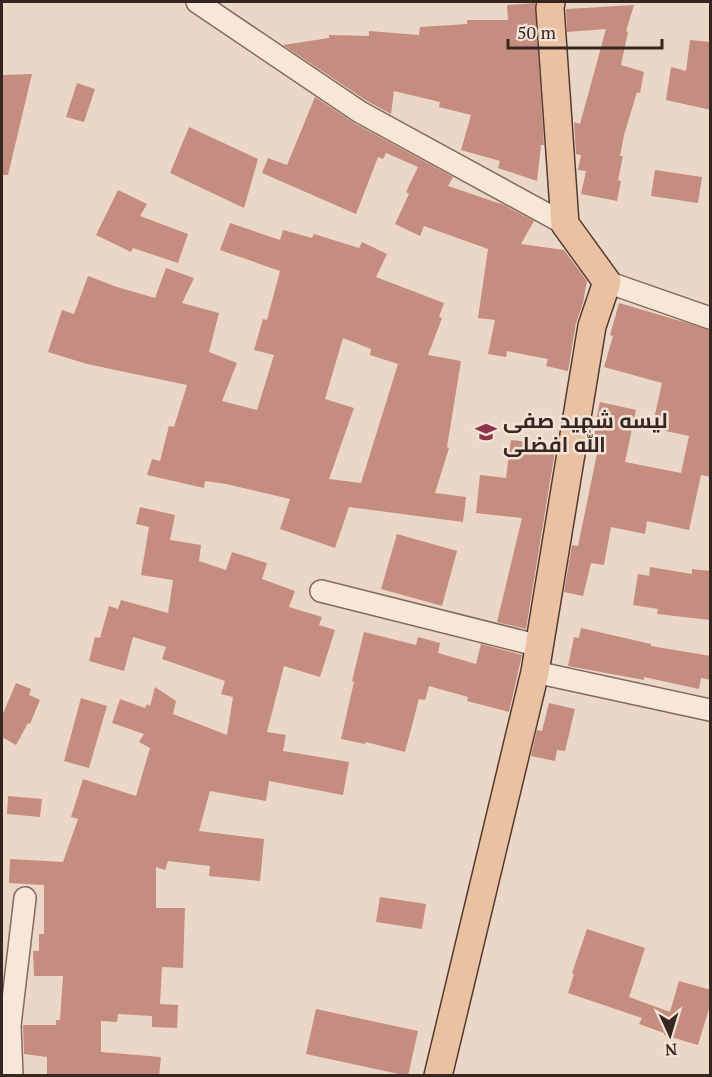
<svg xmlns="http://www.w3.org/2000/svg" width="712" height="1077" font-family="'PT Serif',Cairo,serif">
  <rect width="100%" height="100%" fill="#ebd7c7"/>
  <g fill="#c58c80" fill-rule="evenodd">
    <polygon points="535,3 544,145 541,145 537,181 498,168 500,161 461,150 471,115 439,107 440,102 394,91 391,114 367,101 283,45 329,38 329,35 369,36 369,31 419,35 420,27 467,24 467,20 508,20 507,5"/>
    <polygon points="634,5 626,31 628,32 621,65 644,72 640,93 637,92 624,135 620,156 623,156 618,180 621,181 617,201 581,194 586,171 578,170 581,155 576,154 574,122 580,124 606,29 567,32 566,9"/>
    <polygon points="690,40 711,42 711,110 666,100 671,67 686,71"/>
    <polygon points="32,74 8,175 2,175 2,75"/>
    <polygon points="77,83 95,89 84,122 66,117"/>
    <polygon points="315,97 354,123 453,177 448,186 504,205 534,221 521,244 564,250 587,281 583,303 576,323 568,371 546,366 548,359 507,351 506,357 488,354 495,320 478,318 488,249 424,226 420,236 395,224 409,194 406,192 418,167 386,153 383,159 378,157 356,214 262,173 268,158 287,165"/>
    <polygon points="189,127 258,159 244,208 170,173"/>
    <polygon points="655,170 702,177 698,203 651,196"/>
    <polygon points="118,190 147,204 140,216 188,234 178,263 133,248 131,252 96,235"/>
    <path d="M230 223 280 240 283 230 312 238 314 234 359 248 362 242 387 254 376 277 444 303 439 317 442 318 428 355 461 361 447 447 449 448 435 493 466 497 463 522 349 507 335 548 280 529 290 499 226 484 205 481 204 488 147 475 152 459 160 461 169 426 174 427 187 385 87 364 48 352 62 310 74 314 88 276 117 287 155 298 166 268 194 278 182 303 219 313 209 352 237 363 222 401 257 410 274 355 254 350 263 319 267 320 280 271 220 250ZM343 338 371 349 370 355 398 364 361 483 329 479 354 408 325 399Z"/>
    <polygon points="619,303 711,330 711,477 701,475 689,530 647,521 645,534 611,527 604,565 591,563 583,596 564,592 572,545 578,546 598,449 590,447 600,402 636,410 625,462 681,473 689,436 652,428 662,383 604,367 613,336 610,335"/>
    <polygon points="511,440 556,445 526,629 497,622 522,518 476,513 480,475 506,478"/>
    <polygon points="140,507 175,515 170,540 201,545 199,561 226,570 232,552 267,563 262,579 295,591 289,607 322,617 319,625 335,630 320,677 284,666 267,732 286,735 283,751 349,762 343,795 269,781 266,801 210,791 199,831 264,839 260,881 209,876 210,866 168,861 165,870 156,867 156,908 185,908 183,968 162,967 160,1004 178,1005 177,1028 152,1027 152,1016 118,1014 117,1022 101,1021 101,1052 161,1057 159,1076 47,1076 47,1057 24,1054 23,1025 56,1025 56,1020 60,1020 63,976 34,976 33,951 39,951 39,934 44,934 44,885 9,883 10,859 63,862 78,819 71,817 83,779 136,796 150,748 139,742 144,734 112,723 120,699 145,708 147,704 150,706 155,687 176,701 173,714 227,735 233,697 221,694 225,681 162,659 166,647 133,637 124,671 89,661 95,637 100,638 109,606 118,609 121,600 168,613 173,580 141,575 149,527 136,524"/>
    <polygon points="397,534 457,551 442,606 381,589"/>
    <polygon points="650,567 692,574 692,569 711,571 711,620 657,614 658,609 633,605 638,574 649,576"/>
    <polygon points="581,628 651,644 651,646 711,656 711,680 701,678 699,689 644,677 644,680 568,666 574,637 579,638"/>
    <polygon points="364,632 416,645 418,637 440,643 438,653 476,664 481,644 522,655 509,712 467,701 468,697 429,686 425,700 419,699 405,752 366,742 365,744 341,739 354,682 352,681"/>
    <polygon points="16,683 31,689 29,695 40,700 30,724 28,723 16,745 2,737 2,716"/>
    <polygon points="81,698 107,706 89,768 64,761"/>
    <polygon points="549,703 575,709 565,751 557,750 555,761 531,756 537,730 542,731"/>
    <polygon points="8,796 42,799 40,817 7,814"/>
    <polygon points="380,897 426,904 422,929 376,922"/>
    <polygon points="587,929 645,948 629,997 670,1012 679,981 711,990 711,1002 698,1045 664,1035 664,1033 639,1024 642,1018 568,993 574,974 572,973"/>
    <polygon points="316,1009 418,1031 408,1076 306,1054"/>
  </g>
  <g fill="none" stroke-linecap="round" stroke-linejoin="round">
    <defs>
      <g id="minor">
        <polyline points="197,2 360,112 565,224"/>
        <polyline points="607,282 710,318"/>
        <polyline points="321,591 540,646"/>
        <polyline points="535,672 710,710"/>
        <polyline points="12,1076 10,1025 25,898"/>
      </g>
      <polyline id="major" points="438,1076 535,672 592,326 607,282 565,224 550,8 551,2"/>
    </defs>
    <use href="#minor" stroke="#85695e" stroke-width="24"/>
    <use href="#major" stroke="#533931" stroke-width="30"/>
    <use href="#minor" stroke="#f6e7d9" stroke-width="21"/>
    <use href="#major" stroke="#eac2a2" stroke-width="27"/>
  </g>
  <defs>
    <symbol id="school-bare" viewBox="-9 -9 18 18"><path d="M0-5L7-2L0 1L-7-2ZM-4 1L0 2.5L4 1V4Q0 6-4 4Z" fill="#8e3349" stroke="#f3e3d6" stroke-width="2.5" paint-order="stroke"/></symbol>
  </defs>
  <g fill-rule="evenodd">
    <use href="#school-bare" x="471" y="417" width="30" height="30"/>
  </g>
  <g text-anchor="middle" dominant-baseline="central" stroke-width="5" stroke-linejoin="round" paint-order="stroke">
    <g font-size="21" font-weight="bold" fill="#362620" stroke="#f3e3d6" text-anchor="start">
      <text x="503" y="420">لیسه شهید صفی<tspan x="503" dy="24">الله افضلی</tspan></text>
    </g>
  </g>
  <rect width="712" height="1077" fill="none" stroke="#362620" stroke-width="6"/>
  <g transform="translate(670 1035) rotate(176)" stroke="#f3e3d6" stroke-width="4.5" paint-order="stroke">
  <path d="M0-4.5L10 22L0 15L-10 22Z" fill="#362620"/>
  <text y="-9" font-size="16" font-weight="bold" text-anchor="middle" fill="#362620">N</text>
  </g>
  <path d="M508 39v9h154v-9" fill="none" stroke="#362620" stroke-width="3"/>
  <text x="517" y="39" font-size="18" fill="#362620" stroke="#f3e3d6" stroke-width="4.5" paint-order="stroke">50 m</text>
</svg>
